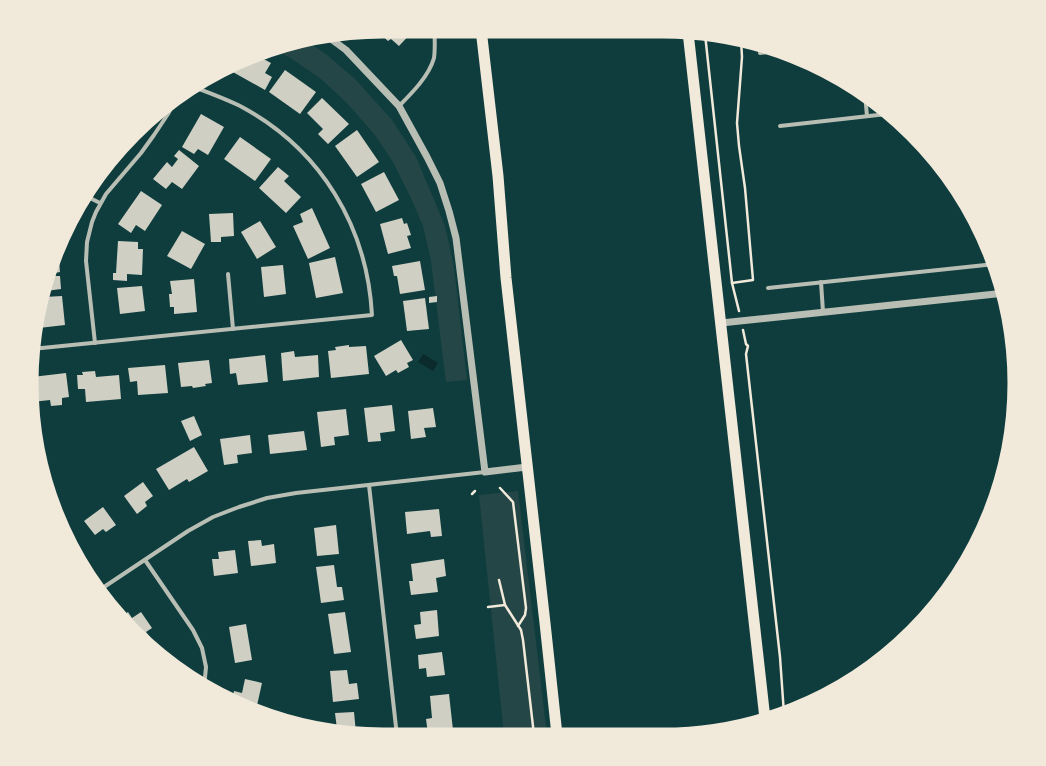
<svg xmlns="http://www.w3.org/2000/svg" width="1046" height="766" font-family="'Golos Text',sans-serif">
  <rect width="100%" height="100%" fill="#0f3d3e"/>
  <g fill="#244646">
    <polygon points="304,39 327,55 355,79 392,120 416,157 445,226 454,267 467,380 446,382 431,261 423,226 411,198 393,162 375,135 347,103 321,79 292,59 274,49 291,41"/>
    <polygon points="518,491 547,735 504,735 479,495"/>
  </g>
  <polygon fill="#0a2a2b" points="423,354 438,363 433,371 418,362"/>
  <g fill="#cfcfc3">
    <polygon points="383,29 415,29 399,46 391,39 388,41 377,31"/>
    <polygon points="258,56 271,63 265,73 272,77 265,90 231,71 233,68"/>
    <polygon points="285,70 316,92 300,114 269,92"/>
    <polygon points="322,98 349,124 328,144 318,134 323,129 307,113"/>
    <polygon points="201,114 224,127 208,155 198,149 194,154 182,147"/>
    <polygon points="357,130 379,162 357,177 335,146"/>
    <polygon points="240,137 271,159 255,181 224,159"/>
    <polygon points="179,150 199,166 182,189 172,182 166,189 153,179 167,162 172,167 178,159 174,156"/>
    <polygon points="278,167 289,176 284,181 301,197 286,213 259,188"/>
    <polygon points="384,172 399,200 376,212 361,184"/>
    <polygon points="141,191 162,205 145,231 136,225 131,233 118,224"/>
    <polygon points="312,208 330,248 308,259 293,226 303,222 300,214"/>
    <polygon points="233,213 234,236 221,237 221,242 211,242 209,214"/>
    <polygon points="402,218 404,224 407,223 411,235 407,236 411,248 388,254 380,224"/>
    <polygon points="260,221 276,247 257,259 241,232"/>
    <polygon points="182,231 205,244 191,269 167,256"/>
    <polygon points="118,241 138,242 138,249 143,249 142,275 127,274 127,281 113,280 113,273 116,273"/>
    <polygon points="335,257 343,293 316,298 309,263"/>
    <polygon points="55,260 59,260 60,272 55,273 55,276 60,276 61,289 46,291"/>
    <polygon points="420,261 425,290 400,294 397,276 394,276 392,266"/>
    <polygon points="283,265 286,294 264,297 261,267"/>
    <polygon points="194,279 197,312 174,314 174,307 170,307 169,294 172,294 170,281"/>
    <polygon points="142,286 145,311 120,314 117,288"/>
    <polygon points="62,296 65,325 39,328 38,318 44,297"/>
    <polygon points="437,296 437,302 429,303 429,297"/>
    <polygon points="425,298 429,329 407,331 403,301"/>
    <polygon points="401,340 413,360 407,363 409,367 398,373 396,370 386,376 374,356"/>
    <polygon points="349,345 349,347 366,346 369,374 331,378 328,351 336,350 335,347"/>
    <polygon points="294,351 295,357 318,355 319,377 283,381 281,353"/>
    <polygon points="265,355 268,382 238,385 236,373 230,374 229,359"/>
    <polygon points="209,360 212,383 205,384 206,386 193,388 192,386 181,387 178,363"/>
    <polygon points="165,365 168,393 138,395 137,381 130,382 128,368"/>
    <polygon points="95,371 96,377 119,375 121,399 86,402 85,389 78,389 77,375 83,375 82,372"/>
    <polygon points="66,373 69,397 62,398 62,405 51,406 50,400 32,402 32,377"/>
    <polygon points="392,405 395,431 380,433 381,441 368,442 364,408"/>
    <polygon points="433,408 436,427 424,428 426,437 411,439 408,411"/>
    <polygon points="346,409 349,435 334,437 335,445 321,447 317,412"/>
    <polygon points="194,416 202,435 190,441 181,421"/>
    <polygon points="304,431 307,450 270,454 268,435"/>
    <polygon points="250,435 252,453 237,455 238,463 224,465 220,439"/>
    <polygon points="194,447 208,471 189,482 187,479 169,490 156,469"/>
    <polygon points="143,482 153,496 145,502 147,506 137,514 124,496"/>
    <polygon points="103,507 116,525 106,532 103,529 95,535 84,521"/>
    <polygon points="439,509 442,536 431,537 430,531 407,534 405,512"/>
    <polygon points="336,525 339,554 317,556 314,528"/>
    <polygon points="261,540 262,546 274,544 276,563 251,566 248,541"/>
    <polygon points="235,550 238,573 214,576 212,559 219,559 218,552"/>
    <polygon points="444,559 446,576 436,578 438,592 411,595 409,581 413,581 411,564"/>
    <polygon points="334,565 337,587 342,587 344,600 321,603 316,567"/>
    <polygon points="437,610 439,636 416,639 414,625 421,624 420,612"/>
    <polygon points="128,612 132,618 141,612 152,628 146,632 150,637 143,642 120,617"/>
    <polygon points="345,612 351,652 334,654 328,614"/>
    <polygon points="246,624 252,660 235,663 229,627"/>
    <polygon points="442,652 445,675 427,677 426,668 419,669 418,655"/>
    <polygon points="347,670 349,684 357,683 359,699 333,702 330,671"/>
    <polygon points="245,679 262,683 256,710 232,700 234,691 242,693"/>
    <polygon points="449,694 453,730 428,734 426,719 432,718 430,696"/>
    <polygon points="354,712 356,733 361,732 362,736 331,732 331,729 337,729 335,713"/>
  </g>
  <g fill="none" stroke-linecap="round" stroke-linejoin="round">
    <g stroke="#f1e9da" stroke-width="2.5">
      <polyline points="705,34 732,283 739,311"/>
      <polyline points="732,283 753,280 745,188 739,146 737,123 742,57 741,39"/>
      <polyline points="743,330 746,344 748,346 746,354 780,657 784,714"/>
      <polyline points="500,488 513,502 526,608 525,615 518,626"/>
      <polyline points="472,494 475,491"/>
      <polyline points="499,580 505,605 521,630 523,640 534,735"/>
      <polyline points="488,607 505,605"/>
    </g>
    <g stroke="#b8beb3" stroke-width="4">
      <polyline points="760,53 776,51"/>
      <polyline points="865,94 867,116"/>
      <path d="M399 106C412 93 429 76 434 58 435 51 435 36 434 29"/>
      <polyline points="780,126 887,114"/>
      <polyline points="86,196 100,203"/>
      <polyline points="228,274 233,329"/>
      <polyline points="821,282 823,312"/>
      <polyline points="768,288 995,264"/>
      <polyline points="95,343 86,261 87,242 92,222 96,212 106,194 141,153 154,135 168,114 177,97"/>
      <path d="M32 349 372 315C367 226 321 150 242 107 226 99 209 93 191 86"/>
      <polyline points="369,485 397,736"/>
      <polyline points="145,560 193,630 202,648 206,667 204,688"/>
      <polyline points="98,591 188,531 213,517 239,507 267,498 296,493 485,472"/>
    </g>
    <g stroke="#b8beb3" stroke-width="7">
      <polyline points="327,36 346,50 399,106 427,157 440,183 449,211 456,238 485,472 527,467"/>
      <polyline points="721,323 1005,293"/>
    </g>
    <g stroke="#f1e9da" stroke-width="11">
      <polyline points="481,29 498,176 506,278 545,623 557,735"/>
      <polyline points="688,32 765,719"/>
    </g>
  </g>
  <path d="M0 0H1046V766H0ZM383 36H663A347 347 0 0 1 1010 383V383A347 347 0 0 1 663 730H383A347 347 0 0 1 36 383V383A347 347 0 0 1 383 36Z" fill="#f1e9da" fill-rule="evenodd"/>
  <path fill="none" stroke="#f1e9da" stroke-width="5" d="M383 36H663A347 347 0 0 1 1010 383V383A347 347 0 0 1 663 730H383A347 347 0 0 1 36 383V383A347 347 0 0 1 383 36Z"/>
</svg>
